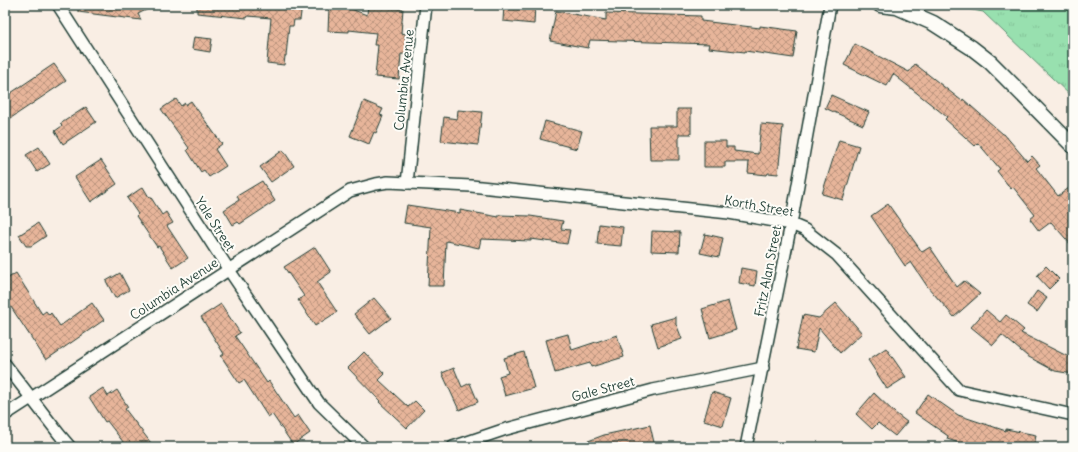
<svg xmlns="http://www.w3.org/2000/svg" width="1078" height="452" font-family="Delius,sans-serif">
  <defs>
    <pattern id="park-tufts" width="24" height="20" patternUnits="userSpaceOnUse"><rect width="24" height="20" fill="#98e0af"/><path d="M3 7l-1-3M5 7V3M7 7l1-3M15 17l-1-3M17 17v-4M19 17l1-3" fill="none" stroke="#83c197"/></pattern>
    <pattern id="building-cross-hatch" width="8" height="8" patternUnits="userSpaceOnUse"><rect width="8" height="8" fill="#e7b59a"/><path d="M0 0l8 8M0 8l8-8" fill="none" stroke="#bb947e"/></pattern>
  </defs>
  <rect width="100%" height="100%" fill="#f9eee4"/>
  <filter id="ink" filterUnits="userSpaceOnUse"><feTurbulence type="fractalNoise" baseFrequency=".025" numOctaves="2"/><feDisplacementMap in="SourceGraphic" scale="8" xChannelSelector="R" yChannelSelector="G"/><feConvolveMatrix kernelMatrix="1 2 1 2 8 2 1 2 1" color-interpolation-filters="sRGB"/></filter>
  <g filter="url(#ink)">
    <polygon fill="url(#park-tufts)" stroke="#5c8e72" points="947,5 1073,5 1073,98 983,12"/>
    <g fill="url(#building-cross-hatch)" stroke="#1f3d34">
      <polygon points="78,5 156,5 138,14 141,20 78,12"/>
      <polygon points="197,5 302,5 300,20 294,20 293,26 289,26 286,56 285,56 284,65 267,63 271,18 248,16 247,18 197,13"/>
      <polygon points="368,5 382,5 382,7 403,9 401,33 406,34 405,39 412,39 411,55 401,54 399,79 375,77 378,45 374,45 376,33 349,30 349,32 328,31 329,8 342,9 343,6 367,15"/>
      <polygon points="504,5 535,5 534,24 503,21"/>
      <polygon points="556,11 606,20 606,13 701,16 701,21 760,28 760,26 797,31 793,58 745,51 745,52 709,48 710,44 590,40 588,48 550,41"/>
      <polygon points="194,37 212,39 210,52 192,49"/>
      <polygon points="855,44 909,72 915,64 962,101 963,99 1003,134 1004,134 1027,161 1032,156 1040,165 1036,168 1058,196 1069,188 1073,193 1073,247 1051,222 1039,231 1030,219 1035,215 1013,187 1011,189 997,171 1000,169 978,143 975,146 945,119 947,117 893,74 887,86 844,65"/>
      <polygon points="54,64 66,81 5,122 5,97"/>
      <polygon points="831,95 869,112 863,125 825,108"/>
      <polygon points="176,99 181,106 185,103 185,105 191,101 222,144 215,149 226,166 209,177 204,170 201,172 187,150 189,148 161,109"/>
      <polygon points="364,101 383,109 380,115 383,116 376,133 374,132 369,144 350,136"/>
      <polygon points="86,107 96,122 63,144 55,131 62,126 60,124"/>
      <polygon points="677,109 691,109 691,134 679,134 679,160 650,160 649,126 677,126"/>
      <polygon points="458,110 482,112 478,145 441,141 444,117 457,119"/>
      <polygon points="545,121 582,131 577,149 540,139"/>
      <polygon points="761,124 783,126 778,174 768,173 767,175 748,173 749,162 725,162 725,167 704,167 704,141 726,141 726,147 734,147 734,151 758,154"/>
      <polygon points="839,140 859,146 843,200 822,194"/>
      <polygon points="39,147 50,164 37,172 26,155"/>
      <polygon points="283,150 294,166 271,182 260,167"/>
      <polygon points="101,160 117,184 91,202 75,177"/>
      <polygon points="262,181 275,201 240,224 238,222 233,225 224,210 239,200 237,196"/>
      <polygon points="143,187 149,197 150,196 162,215 166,212 173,223 167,226 188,258 173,268 159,246 157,247 136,216 138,214 127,198"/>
      <polygon points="888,204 922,252 930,247 957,287 964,281 980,294 954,317 927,286 911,262 905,266 871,216"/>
      <polygon points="407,205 460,213 460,210 499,217 499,215 530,216 563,221 561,229 570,230 567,244 531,239 531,241 481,239 479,248 446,241 444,286 428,286 431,227 404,223"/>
      <polygon points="38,223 46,236 31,246 26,246 19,235"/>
      <polygon points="599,224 623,227 621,246 597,244"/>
      <polygon points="652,231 680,232 679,252 651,251"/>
      <polygon points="705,234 723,238 719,257 700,253"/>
      <polygon points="315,247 331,272 317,282 337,312 315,326 298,300 304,296 284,267"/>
      <polygon points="1046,266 1059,279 1049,289 1037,276"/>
      <polygon points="741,268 757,271 755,286 739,283"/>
      <polygon points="16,273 42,314 46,311 49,315 51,313 60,326 92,303 104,320 46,360 5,298 5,280"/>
      <polygon points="120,273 129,290 115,298 106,281"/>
      <polygon points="1037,291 1047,298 1037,312 1027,305"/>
      <polygon points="374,298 391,318 370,334 354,314"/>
      <polygon points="728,301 736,330 710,338 702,309"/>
      <polygon points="836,303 862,333 840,353 819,328 814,352 796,349 803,315 819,318"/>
      <polygon points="221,304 240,333 235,336 267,383 269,381 294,418 298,415 310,433 293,445 272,414 268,417 244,380 239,383 221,356 224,354 201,317"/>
      <polygon points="986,310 1000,322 1006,315 1024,330 1021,333 1073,359 1073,374 1055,371 1027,356 1002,335 993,345 971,327"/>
      <polygon points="676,317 676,325 677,326 682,339 658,347 651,324"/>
      <polygon points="568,334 572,350 617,335 624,357 591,367 590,363 555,373 546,340"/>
      <polygon points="886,348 906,377 887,389 868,360"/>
      <polygon points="364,352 385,374 379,380 408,407 415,401 424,410 407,428 379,402 380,401 348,368"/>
      <polygon points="524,352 534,388 505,396 499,376 508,373 504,358"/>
      <polygon points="454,368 462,387 470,383 478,402 459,410 442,373"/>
      <polygon points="103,388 108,396 117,390 128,407 125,409 154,447 127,447 107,421 105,422 89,397"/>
      <polygon points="712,392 731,398 723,426 704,420"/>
      <polygon points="874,393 895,413 907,422 895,436 878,423 872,429 856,414"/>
      <polygon points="928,394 958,415 1006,431 1006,429 1036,435 1034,447 972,447 947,439 948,436 915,413"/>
      <polygon points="650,425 655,447 576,447 575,446 604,435"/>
    </g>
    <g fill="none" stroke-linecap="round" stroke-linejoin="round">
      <defs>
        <g id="minor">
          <polyline points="58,5 229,270 319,403 364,447"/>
          <polyline points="407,183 426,5"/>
          <polyline points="5,364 59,434 70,447"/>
          <polyline points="5,415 350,191 376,184 388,182 471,186 729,213 791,224 805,230 837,255 959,390 1073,415"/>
          <polyline points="453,447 503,430 653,390 763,368"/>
          <polyline points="746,447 791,224 830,5"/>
        </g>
        <polyline id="tertiary" points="880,5 897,7 933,23 972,48 990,62 1005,77 1073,146"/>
      </defs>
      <use href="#minor" stroke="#1f3d34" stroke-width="14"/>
      <use href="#tertiary" stroke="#1f3d34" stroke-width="17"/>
      <use href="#minor" stroke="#fdfcf7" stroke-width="11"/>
      <use href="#tertiary" stroke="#fdfcf7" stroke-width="14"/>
    </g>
  </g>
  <g text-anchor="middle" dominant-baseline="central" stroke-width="4" stroke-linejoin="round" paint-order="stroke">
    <g font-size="13" fill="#1f3d34" stroke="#fdfcf7">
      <text transform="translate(404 80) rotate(-84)">Columbia Avenue</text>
      <text transform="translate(759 206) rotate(10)">Korth Street</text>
      <text transform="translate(215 224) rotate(57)">Yale Street</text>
      <text transform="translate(768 271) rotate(-79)">Fritz Alan Street</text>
      <text transform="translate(174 289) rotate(-33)">Columbia Avenue</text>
      <text transform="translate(603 389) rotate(-15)">Gale Street</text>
    </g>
  </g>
  <rect width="1078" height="452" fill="none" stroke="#fdfcf7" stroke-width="20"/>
  <rect x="10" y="10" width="1058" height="432" fill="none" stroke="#1f3d34" stroke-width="1.5" filter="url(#ink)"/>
</svg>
